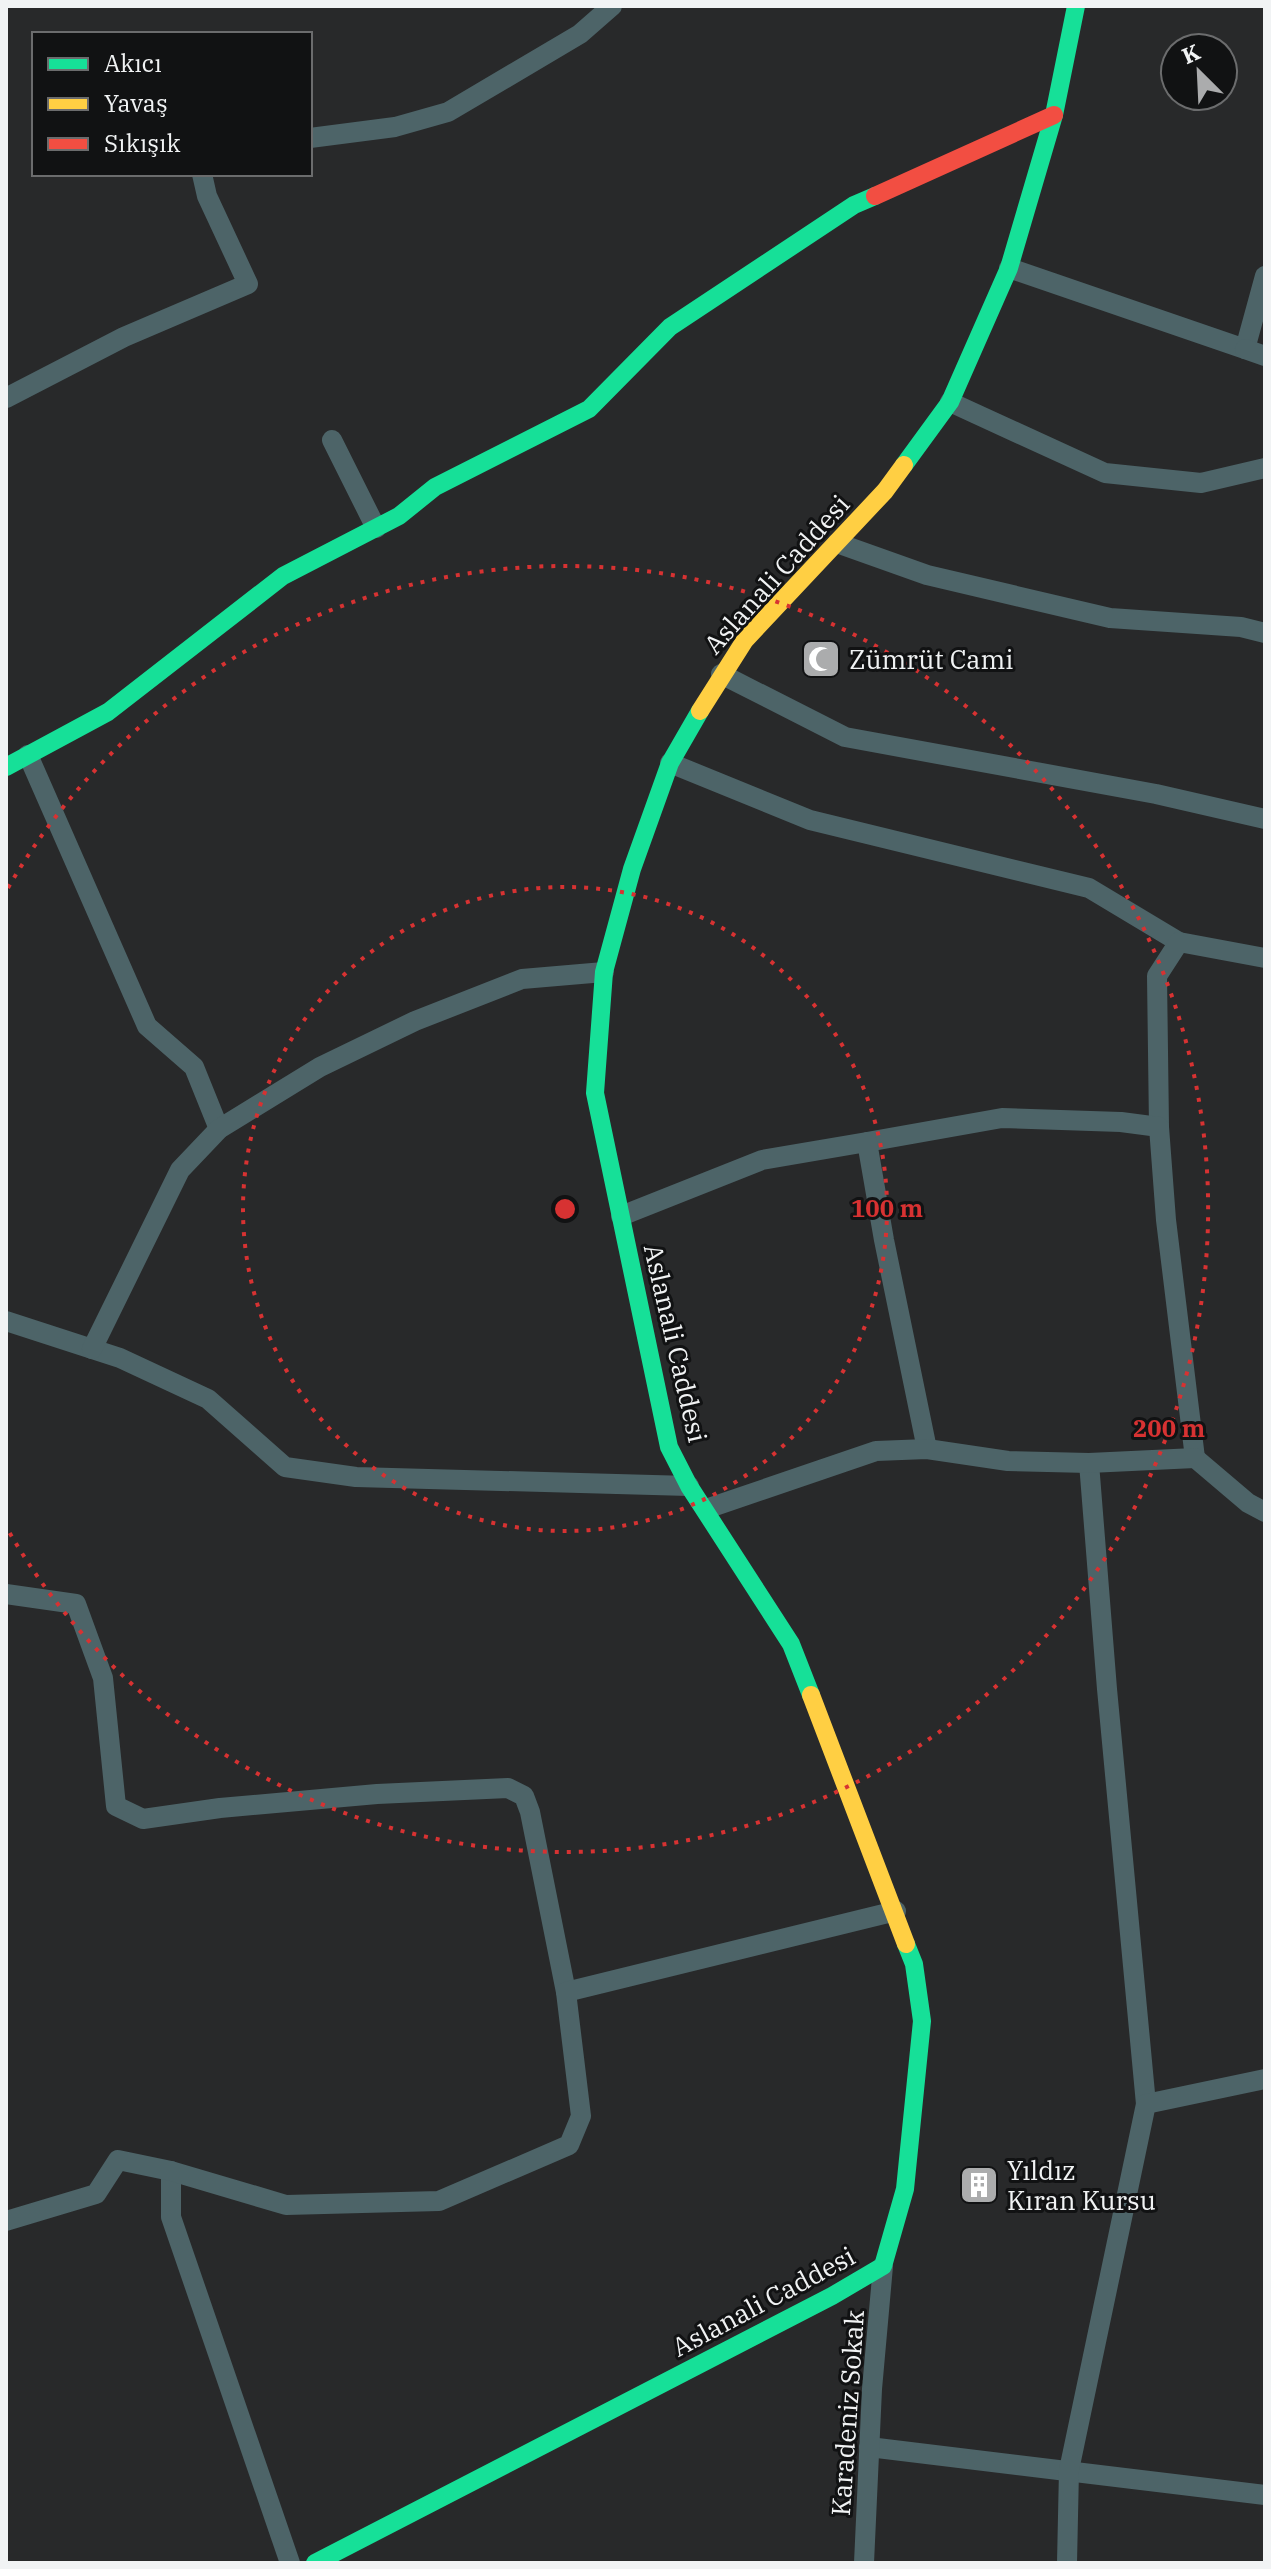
<svg xmlns="http://www.w3.org/2000/svg" width="1271" height="2569" font-family="'IBM Plex Serif',serif">
  <rect width="100%" height="100%" fill="#28292a"/>
  <g fill="none" stroke-linecap="round" stroke-linejoin="round">
    <g stroke="#4d6468" stroke-width="20">
      <polyline points="310,138 395,127 448,112 580,34 612,6"/>
      <polyline points="1009,268 1245,349 1265,276"/>
      <polyline points="1245,349 1265,356"/>
      <polyline points="6,398 124,337 248,284 207,196 202,174"/>
      <polyline points="950,402 1105,473 1201,483 1265,468"/>
      <polyline points="332,440 376,528"/>
      <polyline points="837,543 927,575 1110,618 1241,627 1265,633"/>
      <polyline points="721,674 845,737 1156,794 1265,819"/>
      <polyline points="28,755 147,1026 194,1067 219,1129"/>
      <polyline points="670,763 810,820 1089,888 1179,942"/>
      <polyline points="1159,1127 1157,976 1179,942 1265,958"/>
      <polyline points="867,1142 1002,1118 1121,1122 1159,1127 1166,1220 1195,1458"/>
      <polyline points="621,1216 762,1160 867,1142 884,1240 927,1449"/>
      <polyline points="6,1321 120,1358 208,1399 285,1467 356,1477 689,1486"/>
      <polyline points="92,1349 180,1170 219,1129 320,1067 415,1021 522,979 604,972"/>
      <polyline points="1089,1463 1107,1689 1146,2104"/>
      <polyline points="706,1509 876,1451 927,1449 1008,1461 1089,1463 1195,1458 1248,1503 1265,1512"/>
      <polyline points="6,1594 76,1604 103,1678 116,1806 143,1819 220,1808 377,1794 508,1788 524,1796 530,1812 566,1992"/>
      <polyline points="171,2171 171,2217 290,2563"/>
      <polyline points="6,2221 96,2194 118,2160 171,2171 286,2205 439,2201 569,2145 581,2116 566,1992 896,1911"/>
      <polyline points="869,2447 1265,2495"/>
      <polyline points="864,2563 872,2389 883,2266"/>
      <polyline points="1067,2563 1069,2470 1146,2104 1265,2079"/>
    </g>
    <g stroke="#16e098" stroke-width="18">
      <polyline points="904,465 950,402 1009,268 1054,115 1076,6"/>
      <polyline points="700,711 670,763 632,869 604,972 595,1093 669,1447 689,1486 791,1644 811,1695"/>
      <polyline points="6,767 108,712 283,576 399,516 435,487 589,409 670,327 854,205 875,196"/>
      <polyline points="315,2563 832,2296 883,2266 905,2189 922,2021 914,1964 906,1944"/>
    </g>
    <g stroke="#ffcf43" stroke-width="18">
      <polyline points="700,711 745,640 885,491 904,465"/>
      <polyline points="811,1695 906,1944"/>
    </g>
    <polyline stroke="#f24e42" stroke-width="18" points="875,196 1054,115"/>
  </g>
  <g fill="none" stroke="#d73232" stroke-width="4" stroke-dasharray="4 8">
    <circle cx="565" cy="1209" r="322"/>
    <path d="M8 888A643 643 0 1 1 8 1530"/>
  </g>
  <defs>
    <symbol id="mosque-square" viewBox="-11 -11 22 22"><rect x="-9" y="-9" width="18" height="18" rx="4" fill="#abacad" stroke="#111213"/><path d="M3.5-4.9A6 6 0 1 0 3.5 4.9A5 5 0 1 1 3.5-4.9Z" fill="#fff"/></symbol>
    <symbol id="building-square" viewBox="-11 -11 22 22"><rect x="-9" y="-9" width="18" height="18" rx="4" fill="#abacad" stroke="#111213"/><path d="M-4-6H4V6H1V3H-1V6H-4ZM-2.5-4.3h1.7v1.8h-1.7ZM.8-4.3h1.7v1.8H.8ZM-2.5-1h1.7V.8h-1.7ZM.8-1h1.7V.8H.8Z" fill="#fff"/></symbol>
  </defs>
  <g fill-rule="evenodd">
    <use href="#mosque-square" x="799" y="637" width="44" height="44"/>
    <use href="#building-square" x="957" y="2163" width="44" height="44"/>
  </g>
  <g text-anchor="middle" dominant-baseline="central" stroke-width="6" stroke-linejoin="round" paint-order="stroke">
    <g font-size="26" fill="#f1f3f4" stroke="#111213">
      <text transform="translate(776 574) rotate(-48)">Aslanali Caddesi</text>
      <text transform="translate(676 1343) rotate(77)">Aslanali Caddesi</text>
      <text transform="translate(763 2301) rotate(-28)">Aslanali Caddesi</text>
      <text transform="translate(847 2413) rotate(-86)">Karadeniz Sokak</text>
    </g>
    <g font-size="26" fill="#f1f3f4" stroke="#111213" text-anchor="start">
      <text x="849" y="659">Zümrüt Cami</text>
      <text x="1007" y="2170">Yıldız<tspan x="1007" dy="30">Kıran Kursu</tspan></text>
    </g>
  </g>
  <circle cx="565" cy="1209" r="12" fill="#d73232" stroke="#111213" stroke-width="4"/>
  <g font-size="24" text-anchor="middle" font-weight="bold" fill="#d73232" stroke="#111213" stroke-width="6" stroke-linejoin="round" paint-order="stroke">
    <text x="887" y="1217">100 m</text>
    <text x="1169" y="1437">200 m</text>
  </g>
  <rect width="1271" height="2569" fill="none" stroke="#f1f3f4" stroke-width="16"/>
  <rect x="32" y="32" width="280" height="144" fill="#111213" stroke="#6b6c6d" stroke-width="2"/>
  <rect x="48" y="58" width="40" height="12" fill="#16e098" stroke="#6b6c6d" stroke-width="2"/>
  <text x="104" y="72" font-size="24" fill="#f1f3f4">Akıcı</text>
  <rect x="48" y="98" width="40" height="12" fill="#ffcf43" stroke="#6b6c6d" stroke-width="2"/>
  <text x="104" y="112" font-size="24" fill="#f1f3f4">Yavaş</text>
  <rect x="48" y="138" width="40" height="12" fill="#f24e42" stroke="#6b6c6d" stroke-width="2"/>
  <text x="104" y="152" font-size="24" fill="#f1f3f4">Sıkışık</text>
  <g transform="translate(1199 72) rotate(336)"><circle r="38" fill="#111213" stroke="#6b6c6d" stroke-width="2"/>
  <path d="M0-6L14 30L0 20L-14 30Z" fill="#abacad"/>
  <text y="-12" font-size="22" font-weight="bold" text-anchor="middle" fill="#f1f3f4">K</text>
  </g>
</svg>
